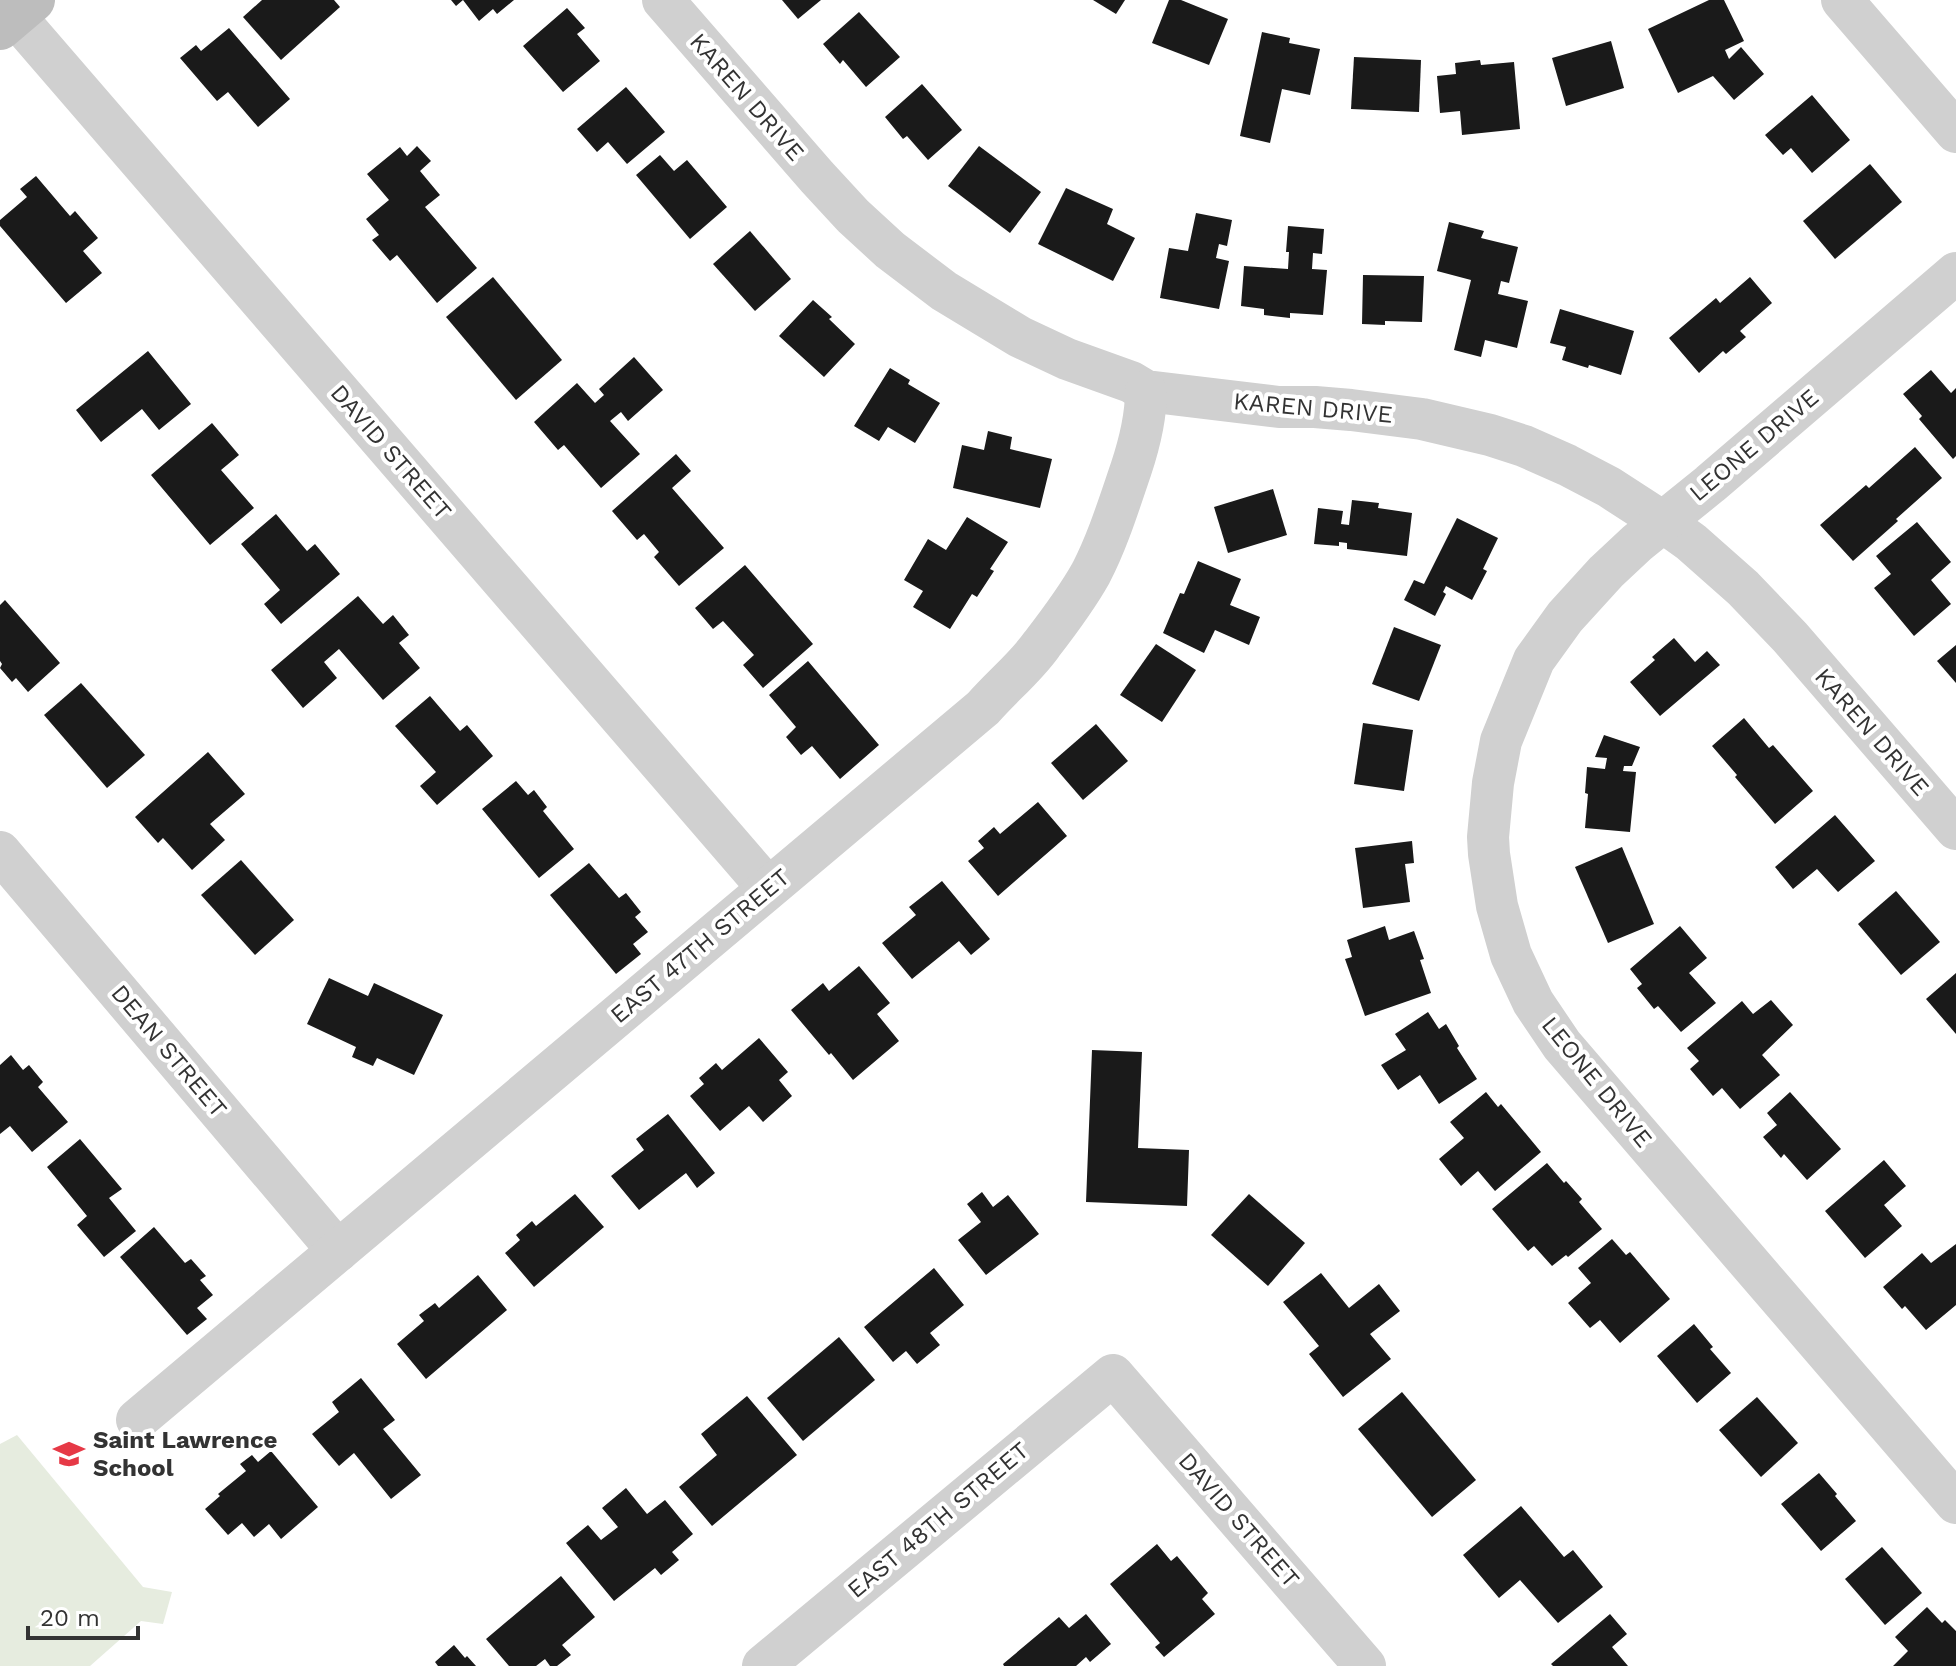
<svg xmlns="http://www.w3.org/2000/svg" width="1956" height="1666" font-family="'Work Sans',sans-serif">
  <rect width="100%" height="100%" fill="#fff"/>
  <polygon fill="#e6ecdf" points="17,1435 143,1587 172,1592 163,1624 141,1621 90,1666 0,1666 0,1444"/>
  <g fill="#1a1a1a">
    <polygon points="262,0 334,0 340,7 281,60 243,17"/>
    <polygon points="451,0 514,0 497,14 493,9 479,21 463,0 456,6"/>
    <polygon points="782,0 821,0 798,19"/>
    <polygon points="1093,0 1125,0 1116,14"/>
    <polygon points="1169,0 1181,0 1228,19 1209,65 1152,43"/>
    <polygon points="1709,0 1724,0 1744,41 1725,50 1729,59 1741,47 1764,74 1734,100 1713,76 1678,93 1648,29"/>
    <polygon points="567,8 585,28 577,34 600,61 563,92 523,46"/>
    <polygon points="859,12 900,57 866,87 843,60 840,64 823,44"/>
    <polygon points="229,28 290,99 258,127 228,92 217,101 180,58 196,45 201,51"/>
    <polygon points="1262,32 1290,38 1289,43 1320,49 1310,95 1282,89 1270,143 1240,136"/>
    <polygon points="1611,41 1624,88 1566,106 1552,58"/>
    <polygon points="1354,57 1421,60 1419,112 1351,109"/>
    <polygon points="1480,60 1481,65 1514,62 1520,129 1462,135 1460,111 1440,113 1437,76 1456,74 1455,63"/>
    <polygon points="922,84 962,130 928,160 907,136 903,139 885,117"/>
    <polygon points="626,87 665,132 627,164 608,142 597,152 577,129"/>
    <polygon points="1812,95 1850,140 1812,173 1791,148 1783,155 1765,135"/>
    <polygon points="417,146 431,161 420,171 440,195 425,207 477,268 437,303 397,255 390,261 372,240 379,235 366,219 389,200 367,174 400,147 407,156"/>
    <polygon points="979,146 1041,192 1010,233 948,186"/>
    <polygon points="660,155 674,171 687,160 727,207 690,239 636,175"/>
    <polygon points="1870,164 1902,202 1835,259 1803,221"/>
    <polygon points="36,176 70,216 75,211 98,238 83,251 102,273 66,303 0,226 0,220 27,197 20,189"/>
    <polygon points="1066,188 1113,209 1107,224 1135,238 1113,281 1038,244"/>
    <polygon points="1196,213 1232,220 1227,246 1219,244 1216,258 1229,261 1219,309 1160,298 1169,248 1188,251"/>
    <polygon points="1449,222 1484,231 1481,238 1518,247 1509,283 1501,281 1498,294 1528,301 1517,348 1485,340 1481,357 1454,350 1471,280 1437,271"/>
    <polygon points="1288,226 1324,229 1322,254 1313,253 1312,269 1327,270 1323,315 1290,313 1290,318 1264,315 1264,309 1241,306 1244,266 1288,269 1289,252 1286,252"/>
    <polygon points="750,231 791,279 755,311 713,264"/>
    <polygon points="1363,275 1424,276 1422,322 1385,321 1385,325 1362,324"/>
    <polygon points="493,277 562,360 516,400 446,317"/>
    <polygon points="1750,277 1772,303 1740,331 1746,337 1726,354 1723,351 1699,373 1669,338 1716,298 1720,303"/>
    <polygon points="813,300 832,317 829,319 855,344 824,377 779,336"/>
    <polygon points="1560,309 1634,331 1621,375 1589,365 1588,368 1562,360 1566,347 1550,343"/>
    <polygon points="148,351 191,404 159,430 142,409 101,442 76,410"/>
    <polygon points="634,357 663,390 628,421 621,412 610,421 640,454 601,488 564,445 558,450 534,422 577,383 595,403 604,395 599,389"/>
    <polygon points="890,368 910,380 908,384 940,403 915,443 888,427 879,441 854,426"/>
    <polygon points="1931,370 1951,393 1956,388 1956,456 1953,459 1919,419 1922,416 1903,394"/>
    <polygon points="212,423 239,455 221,470 254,508 210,545 151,475"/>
    <polygon points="988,431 1012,437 1010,449 1052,459 1040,508 953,488 962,445 984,450"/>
    <polygon points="1915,447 1942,478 1896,519 1898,521 1853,561 1820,525 1866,485 1869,488"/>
    <polygon points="676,454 691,471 672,488 724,548 679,586 654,557 659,552 644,534 637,540 612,511"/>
    <polygon points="1273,489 1287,535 1228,553 1214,507"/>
    <polygon points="1352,500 1379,503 1378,508 1412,513 1407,556 1347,549 1347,543 1339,542 1339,546 1314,544 1318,508 1343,511 1341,524 1349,525"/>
    <polygon points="276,514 307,551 315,544 340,574 281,624 264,604 280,590 241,544"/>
    <polygon points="967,517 1008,542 990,569 994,571 977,597 972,594 950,629 913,607 923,591 904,580 928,539 946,550"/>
    <polygon points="1457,518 1498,538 1483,569 1487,571 1472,600 1446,586 1443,592 1446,594 1435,616 1404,600 1414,580 1424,584"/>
    <polygon points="1917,522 1951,562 1931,580 1951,604 1914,636 1874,588 1891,574 1876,556"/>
    <polygon points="1198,561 1241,579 1230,605 1260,617 1249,645 1215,630 1204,653 1163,633 1180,593 1184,594"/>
    <polygon points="745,565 813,644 763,688 743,665 754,655 723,621 713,629 695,608"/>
    <polygon points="358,596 383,624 393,615 409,635 399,643 420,668 383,700 339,649 324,662 337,678 303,708 271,670"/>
    <polygon points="5,600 60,663 28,692 16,678 12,682 0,668 2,664 0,661 0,605"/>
    <polygon points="1394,627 1441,645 1419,701 1372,684"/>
    <polygon points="1674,638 1695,662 1707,651 1720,665 1660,716 1630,682 1655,660 1652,657"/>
    <polygon points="1156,644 1196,670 1162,722 1120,695"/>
    <polygon points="1956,645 1956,683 1937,661"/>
    <polygon points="808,661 879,745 840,779 812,746 801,755 786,737 796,727 769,695"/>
    <polygon points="81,683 145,755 107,788 44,715"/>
    <polygon points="430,696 460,731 467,725 493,756 437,805 420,786 436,772 395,726"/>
    <polygon points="1744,718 1769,748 1773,745 1813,791 1775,824 1735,777 1737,775 1712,746"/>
    <polygon points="1363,723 1413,730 1404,791 1354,784"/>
    <polygon points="1096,724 1128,761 1083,800 1051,763"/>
    <polygon points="1604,735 1640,747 1632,766 1624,766 1623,771 1636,772 1630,832 1585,828 1588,794 1585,793 1587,767 1605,769 1607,758 1595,757"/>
    <polygon points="208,752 245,794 210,824 225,840 192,870 163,838 158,843 135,817"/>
    <polygon points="516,781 528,795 534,790 547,807 543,811 574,849 539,878 482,809"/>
    <polygon points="1038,802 1067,836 998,896 968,861 984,848 978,841 994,827 1000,834"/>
    <polygon points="1835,815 1875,861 1838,892 1817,869 1793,889 1775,867"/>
    <polygon points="1412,841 1414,863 1405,864 1410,902 1363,908 1355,848"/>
    <polygon points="1622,847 1654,924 1608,943 1575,867"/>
    <polygon points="241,860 294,920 255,955 201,895"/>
    <polygon points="589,863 619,898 626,893 641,912 635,917 648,932 633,944 641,954 616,974 550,895"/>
    <polygon points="942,881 990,939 971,955 959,941 912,979 882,943 916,915 909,907"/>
    <polygon points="1896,891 1940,942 1901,975 1858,924"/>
    <polygon points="1385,926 1389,940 1414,931 1424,959 1420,960 1431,993 1365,1016 1345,959 1352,957 1347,940"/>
    <polygon points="1680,926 1707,958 1689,973 1716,1003 1681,1032 1658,1006 1654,1009 1637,988 1642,984 1630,969"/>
    <polygon points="859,966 890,1003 877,1014 899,1041 853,1080 831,1053 829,1055 791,1010 823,983 829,991"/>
    <polygon points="1956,973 1956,1034 1926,999"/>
    <polygon points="329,978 368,996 374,983 443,1015 414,1075 377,1058 373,1066 352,1057 356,1047 307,1024"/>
    <polygon points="1771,1000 1793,1025 1762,1055 1780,1075 1740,1109 1722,1088 1713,1096 1690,1069 1699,1061 1687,1048 1742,1001 1753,1014"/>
    <polygon points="1428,1012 1439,1029 1446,1024 1459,1046 1457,1048 1477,1079 1439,1104 1420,1075 1398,1090 1381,1065 1406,1050 1395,1034"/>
    <polygon points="759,1038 788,1072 779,1080 792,1096 763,1122 749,1106 720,1131 690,1096 704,1084 699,1078 716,1063 722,1070"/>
    <polygon points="1092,1050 1142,1052 1138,1148 1189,1150 1187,1206 1086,1202"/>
    <polygon points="11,1055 23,1070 29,1065 43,1082 38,1087 68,1122 32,1152 10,1126 0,1134 0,1065"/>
    <polygon points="1486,1092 1498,1107 1501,1104 1541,1152 1495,1191 1478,1171 1461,1186 1439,1159 1464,1138 1450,1122"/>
    <polygon points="1790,1092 1841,1149 1807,1180 1784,1154 1781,1158 1763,1137 1777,1125 1767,1113"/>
    <polygon points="668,1114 715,1173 697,1188 686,1173 639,1210 611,1176 644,1150 636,1139"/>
    <polygon points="80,1139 122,1189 109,1198 136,1231 104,1257 77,1225 87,1216 47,1167"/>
    <polygon points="1884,1160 1906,1186 1884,1205 1902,1226 1865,1258 1825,1211"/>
    <polygon points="1547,1163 1564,1183 1566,1181 1582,1199 1579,1202 1602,1229 1568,1257 1566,1255 1552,1266 1534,1246 1528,1251 1492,1209"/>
    <polygon points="982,1192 993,1207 1008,1195 1039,1234 986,1275 958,1240 981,1222 967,1204"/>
    <polygon points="575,1194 604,1227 534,1287 505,1253 520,1240 516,1235 532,1221 536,1226"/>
    <polygon points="1249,1194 1305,1243 1268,1286 1211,1235"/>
    <polygon points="154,1227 185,1263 191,1259 206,1276 200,1280 213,1295 197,1308 207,1319 187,1335 120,1257"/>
    <polygon points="1612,1239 1626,1255 1630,1252 1670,1299 1620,1343 1600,1320 1590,1328 1568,1303 1591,1283 1578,1268"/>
    <polygon points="1956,1244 1956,1305 1926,1330 1905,1306 1902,1309 1883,1287 1922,1253 1931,1263"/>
    <polygon points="934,1268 964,1305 930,1333 940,1345 917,1364 906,1351 893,1362 864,1327"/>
    <polygon points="1321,1273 1349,1308 1379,1284 1400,1311 1370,1334 1391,1359 1343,1397 1309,1354 1319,1346 1283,1302"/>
    <polygon points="478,1275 507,1310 426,1379 397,1344 424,1321 419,1315 435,1303 439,1308"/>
    <polygon points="1694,1324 1713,1347 1710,1349 1731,1373 1697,1403 1657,1356"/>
    <polygon points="839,1337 875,1380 803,1441 767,1398"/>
    <polygon points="361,1378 395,1420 383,1429 421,1475 391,1499 354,1453 339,1466 312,1434 339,1412 332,1402"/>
    <polygon points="1402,1392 1476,1480 1432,1517 1358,1429"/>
    <polygon points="747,1396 797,1455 712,1526 679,1487 717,1455 701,1434"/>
    <polygon points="1757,1397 1798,1443 1761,1477 1719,1430"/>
    <polygon points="271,1451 318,1507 281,1539 269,1524 254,1537 242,1523 228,1535 205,1509 220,1496 218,1494 246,1471 240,1464 252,1455 258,1462"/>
    <polygon points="1819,1473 1837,1494 1835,1496 1856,1521 1821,1551 1781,1504"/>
    <polygon points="626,1488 647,1514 665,1500 693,1534 672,1552 679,1560 661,1575 655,1568 614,1601 566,1543 588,1525 601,1540 618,1527 602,1508"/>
    <polygon points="1521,1506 1564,1557 1573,1550 1603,1587 1558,1623 1520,1580 1499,1598 1463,1555"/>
    <polygon points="1157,1544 1171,1561 1177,1556 1208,1593 1202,1599 1215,1614 1164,1657 1155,1647 1160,1643 1110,1584"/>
    <polygon points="1882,1547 1922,1593 1885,1625 1845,1579"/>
    <polygon points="561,1576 595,1617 562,1645 571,1655 557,1666 550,1666 545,1659 536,1666 509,1666 486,1639"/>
    <polygon points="1927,1607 1942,1623 1945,1620 1956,1631 1956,1666 1893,1666 1908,1651 1895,1637"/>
    <polygon points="1086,1614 1111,1644 1090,1662 1086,1657 1076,1666 1004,1666 1003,1664 1059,1617 1069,1628"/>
    <polygon points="1610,1614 1627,1634 1612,1647 1628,1666 1553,1666 1551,1664"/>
    <polygon points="454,1645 465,1658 467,1656 476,1666 438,1666 435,1662"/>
  </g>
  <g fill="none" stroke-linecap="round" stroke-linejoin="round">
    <g stroke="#d0d0d0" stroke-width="42">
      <polyline points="663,0 817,177 853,216 890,250 944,291 1020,337 1067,359 1131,382 1146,391 1279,407 1315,407 1351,410 1422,419 1490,435 1524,446 1567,465 1609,487 1663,522 1691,542 1743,588 1790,637 1956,829"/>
      <polyline points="1842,0 1956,132"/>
      <polyline points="14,15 768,888"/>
      <polyline points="1956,273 1710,484 1637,543 1606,572 1565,617 1534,660 1501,741 1493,783 1488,837 1489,854 1497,906 1511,955 1533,1002 1562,1045 1956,1503"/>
      <polyline points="0,852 338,1251"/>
      <path d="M137 1420 983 708C1002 686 1025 668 1042 644 1059 622 1077 598 1091 573 1108 540 1119 504 1131 469 1139 445 1146 417 1146 391"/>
      <polyline points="763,1666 1113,1375 1365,1666"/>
    </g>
    <polyline stroke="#bdbdbd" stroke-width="44" points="0,28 33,0"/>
  </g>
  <defs>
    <symbol id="school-bare" viewBox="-9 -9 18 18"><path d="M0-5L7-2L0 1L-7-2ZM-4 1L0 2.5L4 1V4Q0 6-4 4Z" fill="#e63946" stroke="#fff" stroke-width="2.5" paint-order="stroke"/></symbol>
  </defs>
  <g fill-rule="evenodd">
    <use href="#school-bare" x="47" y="1432" width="44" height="44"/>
  </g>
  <g text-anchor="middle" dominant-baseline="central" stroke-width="8" stroke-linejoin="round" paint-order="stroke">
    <g font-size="24" fill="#333" stroke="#fff">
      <text transform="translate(747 97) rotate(49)">KAREN DRIVE</text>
      <text transform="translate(1313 408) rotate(5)">KAREN DRIVE</text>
      <text transform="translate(1754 445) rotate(-40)">LEONE DRIVE</text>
      <text transform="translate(391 452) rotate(49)">DAVID STREET</text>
      <text transform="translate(1872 732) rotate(49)">KAREN DRIVE</text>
      <text transform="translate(700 946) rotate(-40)">EAST 47TH STREET</text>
      <text transform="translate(169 1051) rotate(50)">DEAN STREET</text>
      <text transform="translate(1597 1082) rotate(51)">LEONE DRIVE</text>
      <text transform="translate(938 1520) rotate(-40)">EAST 48TH STREET</text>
      <text transform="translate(1239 1520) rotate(49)">DAVID STREET</text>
    </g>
    <g font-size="24" font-weight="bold" fill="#333" stroke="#fff" text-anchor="start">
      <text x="93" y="1440">Saint Lawrence<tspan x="93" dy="28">School</tspan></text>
    </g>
  </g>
  <path d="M28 1626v12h110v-12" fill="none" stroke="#333333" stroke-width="4"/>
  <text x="40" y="1626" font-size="24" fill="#333333" stroke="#ffffff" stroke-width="6" paint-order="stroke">20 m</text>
</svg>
